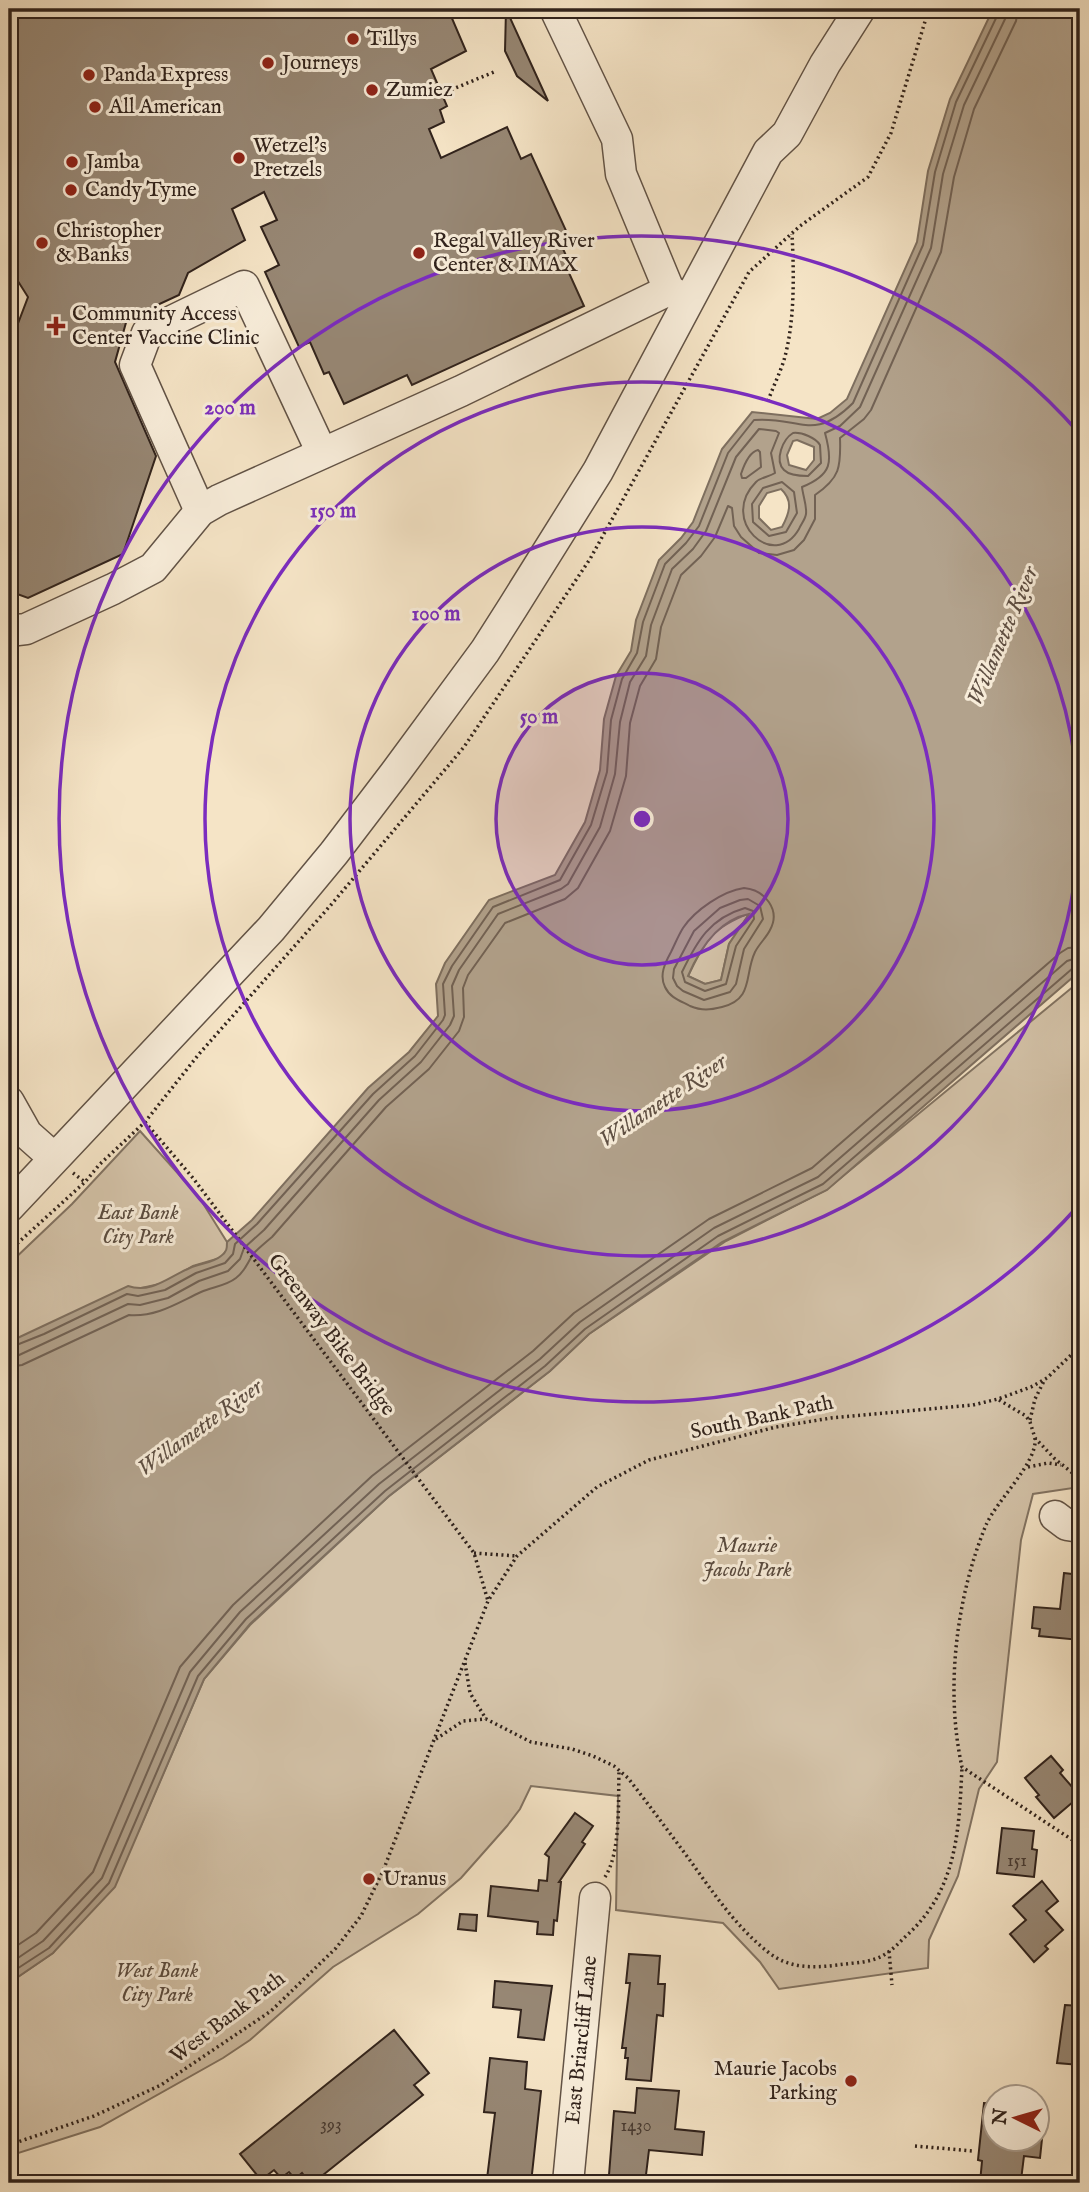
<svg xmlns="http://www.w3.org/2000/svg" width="1089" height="2192" font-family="'IM FELL English',serif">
  <rect width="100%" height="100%" fill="#f5e4c6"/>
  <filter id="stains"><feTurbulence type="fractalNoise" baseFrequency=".00286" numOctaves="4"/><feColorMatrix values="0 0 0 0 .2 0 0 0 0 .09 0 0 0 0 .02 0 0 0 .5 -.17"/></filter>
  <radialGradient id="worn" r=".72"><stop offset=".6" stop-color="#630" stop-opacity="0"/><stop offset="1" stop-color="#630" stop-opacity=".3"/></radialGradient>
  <g fill="#d4c3a9" stroke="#827362" stroke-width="2">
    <path d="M750 913 729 944 721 980 705 984 688 976C706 940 711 928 750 913Z"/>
    <polygon points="1080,981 1080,1487 1033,1494 1021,1540 997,1762 979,1789 958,1876 929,1940 928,1968 779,1989 760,1962 723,1923 616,1910 618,1796 531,1786 520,1809 507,1826 461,1878 418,1914 333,1967 250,2040 223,2058 100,2127 9,2156 9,1983 53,1953 139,1830 204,1679 250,1625 388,1497 550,1371 589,1334 726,1241 826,1190"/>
    <polygon points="140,1131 199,1197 227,1242 227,1250 220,1258 193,1266 164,1283 137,1289 9,1342 9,1264 72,1204"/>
  </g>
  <path fill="#b2a28c" stroke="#7e6f5f" stroke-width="2" fill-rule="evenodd" d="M993 9H1080V971L827 1190 722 1242 589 1334 550 1371 389 1496 250 1624 204 1679 115 1887 53 1953 9 1983V1342L128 1286C153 1295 173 1273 195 1266 204 1263 214 1262 221 1256 227 1252 227 1248 227 1242L252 1220 368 1088 409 1052 438 1016 436 984 445 963 489 900 555 875 585 822 600 770 604 719 616 676 631 651 636 620 659 560 681 538 693 522 722 449 752 412 817 419 830 413 847 399 917 242 928 171 950 99ZM797 440 814 447V460L806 470 789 465 787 455 793 441ZM781 489C794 501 789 514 782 527L771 530 759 518V506L767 493ZM749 914 729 944 721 980 705 984 688 976C700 948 718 920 749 914Z"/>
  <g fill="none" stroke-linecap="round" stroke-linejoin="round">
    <g stroke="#726254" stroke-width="2">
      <path d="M793 433C802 432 816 438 820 445L821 463 808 476C801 476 789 475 784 470 774 460 783 439 793 433Z"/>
      <path d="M758 450 760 452 761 467 746 478H742L741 474C744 465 749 452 758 450Z"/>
      <polygon points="782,482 794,492 797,513 786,532 769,536 753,522 752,504 763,488"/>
      <path d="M744 888C765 890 781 910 770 930 766 938 759 944 755 952 744 975 754 999 722 1007 710 1010 702 1011 690 1006 681 1001 670 998 665 987 659 975 665 963 671 952 675 944 678 936 683 928 695 910 723 891 744 888Z"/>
      <polygon points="748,899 760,906 763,919 744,949 736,984 730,992 704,1000 683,991 677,986 673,978 674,969 694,931 720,908 740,900"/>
      <path d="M745 908 753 911 754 919 736 946 726 984 705 991 685 982 682 972C697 941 710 918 745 908Z"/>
      <path d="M9 1348 44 1334 127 1294 138 1296 165 1290 196 1273 225 1263 233 1254 235 1244 257 1224 373 1094 415 1056 443 1020 445 1015 443 984 452 966 493 907 560 880 591 825 607 772 611 720 622 679 637 653 643 622 665 564 686 543 699 526 728 453 754 420C799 416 813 443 853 403L923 245 935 172 956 102 998 14 999 9"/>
      <path d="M9 1357 17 1356 47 1342 128 1304 140 1305 168 1298 199 1281 228 1271 240 1259 244 1248 264 1230 379 1100 421 1062 450 1025 454 1016 452 986 459 970 498 914 561 889 568 884 600 827 615 774 620 722 630 682 646 656 651 625 672 569 693 549 706 531 736 457 759 429 776 431 779 433 771 453 775 473C769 477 761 477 756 482 718 520 774 572 799 529 801 524 805 520 806 514 807 506 803 496 802 487 832 475 833 462 825 433L840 426 860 407 931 248 943 174 964 105 1006 17 1008 9"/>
      <path d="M9 1367 22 1365 129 1315C157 1317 177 1303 201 1292 212 1287 226 1286 236 1278 246 1271 248 1260 255 1252 260 1247 266 1242 272 1237L386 1107 429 1069 459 1031 464 1017 463 988 468 975 505 923 565 899 578 888 610 831 626 776 630 723 640 686 656 659 661 627 681 575 701 556 715 537 728 506 732 508 734 526 741 537 759 553 777 555 794 550 804 540 815 519V495C840 478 841 467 840 438L864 419 871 410 941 252 954 177 974 109 1016 21 1018 9"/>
      <polyline points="9,1951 36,1933 93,1872 180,1667 233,1605 372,1476 533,1351 574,1313 709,1219 812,1168 1060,953 1068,948 1080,947"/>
      <polyline points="9,1964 43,1941 102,1878 190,1672 240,1612 379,1484 540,1359 580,1322 714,1228 818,1177 1067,961 1080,957"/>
      <polyline points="9,1974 49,1948 109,1883 198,1676 246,1619 385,1491 545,1366 585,1329 718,1236 823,1184 1073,968 1080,966"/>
    </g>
  </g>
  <g fill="#978774" stroke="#31231c" stroke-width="2">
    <polygon points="9,9 448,9 466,51 431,69 447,106 440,110 444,122 429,129 441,158 507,127 521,159 531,154 568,235 559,240 573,271 569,273 584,306 412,385 407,375 344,404 329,372 324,374 310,342 299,347 265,272 279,265 261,227 277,220 264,192 232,209 245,240 188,273 179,295 127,319 115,362 156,456 123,554 28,598 9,591 9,330 17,326 28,297 9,267"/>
    <polygon points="506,9 548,101 517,76 505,51"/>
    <polygon points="1064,1573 1080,1575 1080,1640 1039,1636 1040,1629 1032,1628 1034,1607 1060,1609"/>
    <polygon points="1051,1756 1063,1770 1060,1773 1080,1796 1054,1818 1036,1797 1039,1795 1025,1778"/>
    <polygon points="575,1813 593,1826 582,1842 585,1844 559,1882 561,1882 557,1921 554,1920 553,1935 537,1934 538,1922 488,1916 491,1886 538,1891 539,1880 547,1881 549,1857 545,1854"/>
    <polygon points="1002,1828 1034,1831 1032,1849 1037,1850 1034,1877 997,1873"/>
    <polygon points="1042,1881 1058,1901 1046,1911 1063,1930 1045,1946 1048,1949 1034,1962 1010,1934 1026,1920 1013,1906"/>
    <polygon points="460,1914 477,1915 476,1931 458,1929"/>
    <polygon points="629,1954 660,1956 658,1984 665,1984 663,2016 657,2015 651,2081 626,2079 628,2058 625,2058 626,2048 622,2048 630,1983 626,1983"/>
    <polygon points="495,1981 552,1986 544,2040 518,2037 521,2010 493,2007"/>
    <polygon points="1065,2005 1080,2006 1080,2065 1057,2063"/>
    <polygon points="394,2030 429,2073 414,2085 423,2095 313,2183 310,2183 302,2173 295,2179 289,2172 281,2178 274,2170 261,2180 240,2154"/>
    <polygon points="490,2058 527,2062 525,2089 541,2091 531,2183 503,2183 503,2181 487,2179 495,2113 484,2112"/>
    <polygon points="637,2088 679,2091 675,2129 704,2132 702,2155 649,2150 645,2183 615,2183 616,2175 609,2175 614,2111 635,2113"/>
    <polygon points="984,2103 995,2104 995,2139 1042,2139 1040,2158 1024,2156 1021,2180 1016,2180 1016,2183 980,2183 982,2161 978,2160"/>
  </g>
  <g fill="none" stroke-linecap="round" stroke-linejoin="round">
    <defs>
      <g id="minor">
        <polyline points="555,9 617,139 621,174 669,290 687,300"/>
        <polyline points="200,511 135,365 147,333 244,286 322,453"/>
        <polyline points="9,631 26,629 113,589 153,568 200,511 219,500 461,391 669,290"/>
        <polyline points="9,1102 27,1134 54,1158"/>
        <polyline points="9,1207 271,929 334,853 395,773 485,651 513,607 598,471 768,152 787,134 825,64 860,9"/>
        <polyline points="1055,1516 1067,1525 1080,1527"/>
        <polyline points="568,2183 595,1898"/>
      </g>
    </defs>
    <use href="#minor" stroke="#625346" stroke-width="33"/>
    <g stroke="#31231c" stroke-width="3.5" stroke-dasharray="2 3.5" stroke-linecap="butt">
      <polyline points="441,94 494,72"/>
      <path d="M768 401C773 387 780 373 784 360 795 322 794 273 792 234"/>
      <polyline points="145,1122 193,1178 474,1553 488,1601"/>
      <polyline points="73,1173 85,1182"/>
      <polyline points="9,1251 85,1182 99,1165 145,1122 199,1054 330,906 464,747 590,559 749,272 800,226 868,177 891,133 927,15 930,9"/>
      <polyline points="1071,1355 1080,1361"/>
      <polyline points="999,1400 1026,1416 1030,1422 1035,1438 1055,1459 1080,1479"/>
      <polyline points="1030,1420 1035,1399 1044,1381"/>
      <path d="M1035 1438C1038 1462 997 1500 986 1525 956 1598 945 1690 962 1767L1080 1845"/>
      <polyline points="1028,1467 1048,1463 1061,1465"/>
      <polyline points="474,1553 517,1556"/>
      <polyline points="465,1663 470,1693 486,1719"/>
      <path d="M436 1739 463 1721 486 1719 531 1742 572 1749 593 1756 614 1766 628 1778C649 1805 669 1832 689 1859 712 1891 736 1927 768 1952 789 1969 813 1968 838 1965 850 1963 864 1963 875 1959 887 1955 896 1946 905 1937 957 1891 959 1832 962 1767"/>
      <path d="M605 1877C621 1852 618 1802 619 1771"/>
      <polyline points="889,1951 892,1985"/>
      <polyline points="9,2145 94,2116 161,2085 271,2011 336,1948 361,1916 383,1871 488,1601 517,1556 597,1487 649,1460 776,1427 831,1418 973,1405 998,1399 1031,1387 1047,1378 1071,1355 1080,1343"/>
      <polyline points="915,2146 973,2151"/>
    </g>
    <use href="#minor" stroke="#f8edda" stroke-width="30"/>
  </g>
  <circle cx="642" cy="819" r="146" fill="#7b2cbf" fill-opacity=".12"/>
  <g fill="none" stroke="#7b2cbf" stroke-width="3.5">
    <circle cx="642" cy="819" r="146"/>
    <circle cx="642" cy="819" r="292"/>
    <circle cx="642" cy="819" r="437"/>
    <path d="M1079 1205A583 583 0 1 1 1079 433"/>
  </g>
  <g fill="#8f2418" stroke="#f8edda" stroke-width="2.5">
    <circle cx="353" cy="39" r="7"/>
    <circle cx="268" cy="63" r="7"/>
    <circle cx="89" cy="75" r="7"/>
    <circle cx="372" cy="90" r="7"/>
    <circle cx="95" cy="107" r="7"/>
    <circle cx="239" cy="158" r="7"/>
    <circle cx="72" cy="162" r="7"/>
    <circle cx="71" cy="190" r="7"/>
    <circle cx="42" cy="243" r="7"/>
    <circle cx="419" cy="253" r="7"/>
    <path d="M52.5 315.5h7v7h7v7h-7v7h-7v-7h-7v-7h7z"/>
    <circle cx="369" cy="1879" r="7"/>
    <circle cx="851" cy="2081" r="7"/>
  </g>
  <g text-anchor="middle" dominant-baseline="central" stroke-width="6" stroke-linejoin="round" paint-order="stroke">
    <g font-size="18" fill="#4a3c32">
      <text x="1017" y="1861">151</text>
      <text x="331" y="2125">393</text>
      <text x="636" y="2126">1430</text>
    </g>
    <g font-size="21" fill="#31231c" stroke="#f8edda" text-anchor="start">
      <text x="367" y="39">Tillys</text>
      <text x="282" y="63">Journeys</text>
      <text x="103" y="75">Panda Express</text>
      <text x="386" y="90">Zumiez</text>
      <text x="109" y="107">All American</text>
      <text x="253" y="146">Wetzel's<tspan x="253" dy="24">Pretzels</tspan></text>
      <text x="86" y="162">Jamba</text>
      <text x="85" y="190">Candy Tyme</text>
      <text x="56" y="231">Christopher<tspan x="56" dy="24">&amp; Banks</tspan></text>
      <text x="433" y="241">Regal Valley River<tspan x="433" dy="24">Center &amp; IMAX</tspan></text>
      <text x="72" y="314">Community Access<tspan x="72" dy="24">Center Vaccine Clinic</tspan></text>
      <text x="383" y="1879">Uranus</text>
      <text x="837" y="2069" text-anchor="end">Maurie Jacobs<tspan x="837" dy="24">Parking</tspan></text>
    </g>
    <g font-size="21" font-style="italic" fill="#5a4b3f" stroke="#f8edda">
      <text x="138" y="1213">East Bank<tspan x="138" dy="24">City Park</tspan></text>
      <text x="747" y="1546">Maurie<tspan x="747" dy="24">Jacobs Park</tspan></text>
      <text x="157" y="1971">West Bank<tspan x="157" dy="24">City Park</tspan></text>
    </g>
    <g font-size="21" fill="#31231c" stroke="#f8edda">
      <text transform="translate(331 1335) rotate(53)">Greenway Bike Bridge</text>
      <text transform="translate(762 1418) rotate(-12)">South Bank Path</text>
      <text transform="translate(228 2018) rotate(-37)">West Bank Path</text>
      <text transform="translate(582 2040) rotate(-84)">East Briarcliff Lane</text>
    </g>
    <g font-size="23" font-style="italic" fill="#5e4f43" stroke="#f8edda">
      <text transform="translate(1003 636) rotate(-67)">Willamette River</text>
      <text transform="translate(663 1101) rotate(-34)">Willamette River</text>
      <text transform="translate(200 1428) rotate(-36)">Willamette River</text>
    </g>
  </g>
  <circle cx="642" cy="819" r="10" fill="#7b2cbf" stroke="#f8edda" stroke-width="3.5"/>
  <g font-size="21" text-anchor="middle" font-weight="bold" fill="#7b2cbf" stroke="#f8edda" stroke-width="6" stroke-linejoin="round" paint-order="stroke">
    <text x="230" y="414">200 m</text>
    <text x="333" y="517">150 m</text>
    <text x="436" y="620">100 m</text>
    <text x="539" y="723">50 m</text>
  </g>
  <rect width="1089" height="2192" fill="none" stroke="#f5e4c6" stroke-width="35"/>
  <rect x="10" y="10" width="1068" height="2171" fill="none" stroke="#31231c" stroke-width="3.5"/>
  <rect x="18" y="18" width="1054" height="2157" fill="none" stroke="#31231c" stroke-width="2"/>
  <g transform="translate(1016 2118) rotate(275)"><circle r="33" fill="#f8edda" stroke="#a89c8e" stroke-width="2"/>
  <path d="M0-5L12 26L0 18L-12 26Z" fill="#8f2418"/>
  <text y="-10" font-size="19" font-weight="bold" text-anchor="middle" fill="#31231c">N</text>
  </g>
  <rect width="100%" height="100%" filter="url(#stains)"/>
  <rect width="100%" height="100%" fill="url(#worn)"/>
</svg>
